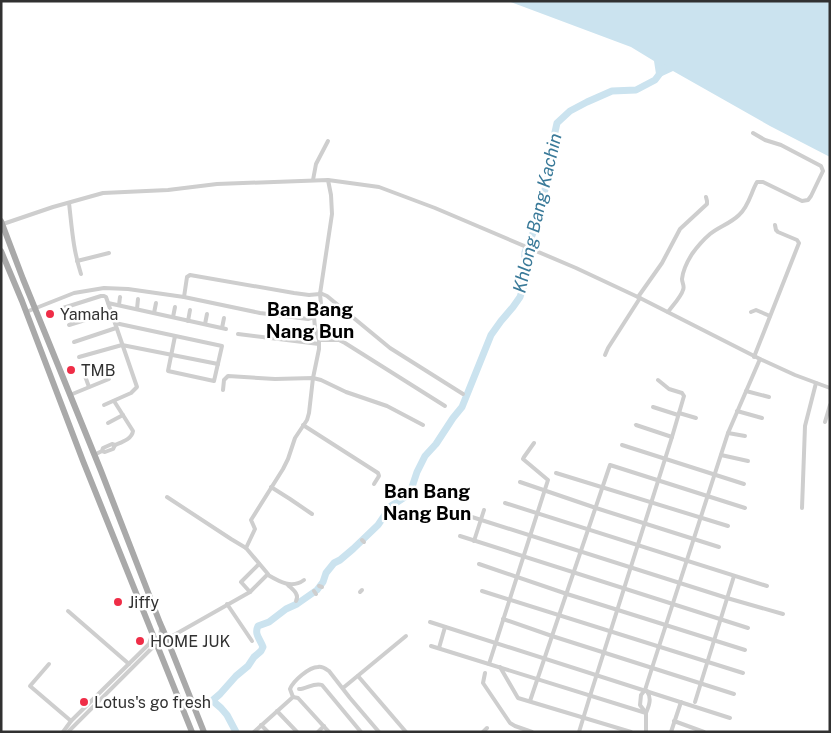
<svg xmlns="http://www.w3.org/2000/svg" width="831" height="733" font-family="'Public Sans',sans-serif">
  <rect width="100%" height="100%" fill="#fff"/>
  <polygon fill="#cbe3ef" points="508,1 830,1 830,157 770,126 673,71 660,77 656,74 654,61 631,47"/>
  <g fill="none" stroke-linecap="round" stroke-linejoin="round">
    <path stroke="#cbe3ef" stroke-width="7" d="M236 732 227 715 221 708 214 702 213 700 220 694 236 676 248 666 254 657 261 651 263 647C260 639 254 634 258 626L269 622 286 609 297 604 317 590 323 582 326 573 334 563 340 560 353 549 378 525 391 506 408 495 411 490 417 472 425 456 436 444 453 418 462 407 491 335 501 321 513 307 520 297 523 288 525 252 536 226 552 161 553 141 557 123 570 111 587 102 612 91 636 90 655 80 664 68"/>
    <g stroke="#cecece" stroke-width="4">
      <polyline points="313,180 316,164 328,141"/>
      <path d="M69 203C72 229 73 249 81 274"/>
      <polyline points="3,224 53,207 103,193 168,190 217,184 328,180 379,187 435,208 576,268 640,298 760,359 795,375 830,388"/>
      <polyline points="77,261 109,253"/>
      <polyline points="320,293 327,296 390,348 463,394"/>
      <polyline points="184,297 187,277 190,275 294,293 309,295 320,294"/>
      <polyline points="638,297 662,263 680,229 707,204 707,201 706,197"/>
      <polyline points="108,303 226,329"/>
      <polyline points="119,305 120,297"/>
      <polyline points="63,308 101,296 104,296 106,297 137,387 131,393 104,405"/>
      <polyline points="137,309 138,299"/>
      <polyline points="26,312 74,293 104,288 128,289 184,297 260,313 308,319 314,317"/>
      <path d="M668 312C673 305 681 297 683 290 685 286 682 283 682 279 683 269 687 262 692 254 697 247 703 240 710 234 719 227 731 223 739 215 749 206 751 192 757 182H763L802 201 808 200 811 196 823 171 821 166 781 145 765 140 753 133"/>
      <polyline points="751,312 756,310 770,316"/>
      <polyline points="154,313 156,303"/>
      <polyline points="173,317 175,307"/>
      <polyline points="188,321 190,310"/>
      <polyline points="115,323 222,346 214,381 168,371 175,336"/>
      <polyline points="205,324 207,314"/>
      <polyline points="69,325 111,312"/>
      <polyline points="222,328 224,318"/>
      <polyline points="238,334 319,344"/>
      <polyline points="319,340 339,340 345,343 445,406"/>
      <polyline points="74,342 116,328"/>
      <polyline points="605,355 608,348 640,298"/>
      <polyline points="79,357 122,345 218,364"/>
      <polyline points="754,357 799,243 797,240 778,232 776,230 775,225"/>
      <polyline points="85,376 89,387"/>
      <polyline points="223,390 224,380 228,376 275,379 313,378 321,380 346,392 387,406 423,425"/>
      <polyline points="746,391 769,397"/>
      <polyline points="70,395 109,379"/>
      <path d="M114 401 133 431C132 439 122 442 115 445"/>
      <polyline points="653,407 678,415"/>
      <polyline points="737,411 762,418"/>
      <polyline points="679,413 696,418"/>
      <polyline points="825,422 830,405"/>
      <polyline points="108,423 123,415"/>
      <polyline points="303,425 378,473 379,476 374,484"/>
      <polyline points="636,425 672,437"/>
      <polyline points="728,433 745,436"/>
      <polyline points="622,445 744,484"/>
      <polyline points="94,455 102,451 105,452 113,449 115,445 112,444 103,448 102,451"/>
      <polyline points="721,455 748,461"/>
      <polyline points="556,473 728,526"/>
      <polyline points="520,482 596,508 719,547"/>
      <polyline points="271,487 290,499 312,514"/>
      <polyline points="167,497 231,539 246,548 268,574 250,592 167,639"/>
      <polyline points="505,503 767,586"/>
      <polyline points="802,508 805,426 816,383"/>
      <polyline points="453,511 727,598 783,614"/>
      <polyline points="460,536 748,628"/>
      <polyline points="362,540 364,542"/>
      <polyline points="474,541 484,510"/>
      <polyline points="246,548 255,529 251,520 283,469 288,459 295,438 307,420 309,413 313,378 319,349 319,340 315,328 314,317 321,304 320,294 332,214 331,195 328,180"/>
      <polyline points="479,564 567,594 745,650"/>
      <path d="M268 575C280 582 292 589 304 580"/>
      <path d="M288 585C292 589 300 594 296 601"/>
      <polyline points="319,586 322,587"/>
      <polyline points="314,591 316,594"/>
      <polyline points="482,591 743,673"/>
      <polyline points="250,592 241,582 259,564"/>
      <polyline points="360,592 362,590"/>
      <polyline points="227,604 252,641"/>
      <polyline points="68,611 129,664"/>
      <polyline points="503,619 552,636 734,694"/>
      <polyline points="430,622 730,718"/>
      <path d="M431 646 646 713C649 706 652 698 647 691"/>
      <polyline points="439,648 445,627"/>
      <polyline points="49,664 30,686 71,721"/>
      <polyline points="489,664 548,480 523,459 524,457 534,443"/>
      <polyline points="500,667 518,698 631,732"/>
      <polyline points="485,673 483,683 510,723 515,726 532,732"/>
      <polyline points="358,676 406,732"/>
      <polyline points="343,688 406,636"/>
      <path d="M299 689C307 689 314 682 322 685L361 732"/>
      <path d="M293 697 290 689C293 681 309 667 318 667 322 666 326 669 329 671L350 698 379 732"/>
      <polyline points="530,701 610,465 745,508"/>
      <polyline points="695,702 734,576"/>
      <polyline points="277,711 297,732"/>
      <polyline points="674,721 704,732"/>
      <polyline points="261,725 268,732"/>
      <polyline points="63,732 71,721 149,644 152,635"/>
      <polyline points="68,732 156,644 160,637 161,628"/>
      <polyline points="254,732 293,697 298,698 329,732"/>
      <polyline points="318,732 324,726"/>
      <polyline points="483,732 487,728"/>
      <polyline points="579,732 590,696 672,437 684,396 682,393 669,389 658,380"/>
      <polyline points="646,732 646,713 640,705 641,695 645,690 652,668 728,433 760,359"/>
      <polyline points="671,732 681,702"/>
    </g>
    <g stroke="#a9a9a9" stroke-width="6">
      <polyline points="1,221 23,279 101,471 160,623 167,639 204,732"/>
      <polyline points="1,251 22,301 83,461 192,732"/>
    </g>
  </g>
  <g fill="#ef2d47" stroke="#fff" stroke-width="2">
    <circle cx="50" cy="314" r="5"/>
    <circle cx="71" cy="370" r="5"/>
    <circle cx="118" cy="602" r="5"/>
    <circle cx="140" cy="641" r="5"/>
    <circle cx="84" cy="702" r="5"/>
  </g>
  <g text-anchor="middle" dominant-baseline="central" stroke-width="5" stroke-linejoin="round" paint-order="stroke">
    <g font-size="16" fill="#313131" stroke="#fff" text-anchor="start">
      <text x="60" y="314">Yamaha</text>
      <text x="81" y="370">TMB</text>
      <text x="128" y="602">Jiffy</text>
      <text x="150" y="641">HOME JUK</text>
      <text x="94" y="702">Lotus's go fresh</text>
    </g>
    <g font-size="18" font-style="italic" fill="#3a7a99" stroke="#fff">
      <text transform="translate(537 213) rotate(-77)">Khlong Bang Kachin</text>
    </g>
    <g font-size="19" font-weight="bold" fill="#000" stroke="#fff">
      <text x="310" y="309">Ban Bang<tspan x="310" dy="22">Nang Bun</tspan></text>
      <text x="427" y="491">Ban Bang<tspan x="427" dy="22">Nang Bun</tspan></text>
    </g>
  </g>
  <rect width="831" height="733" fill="none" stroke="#313131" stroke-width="5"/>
</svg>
